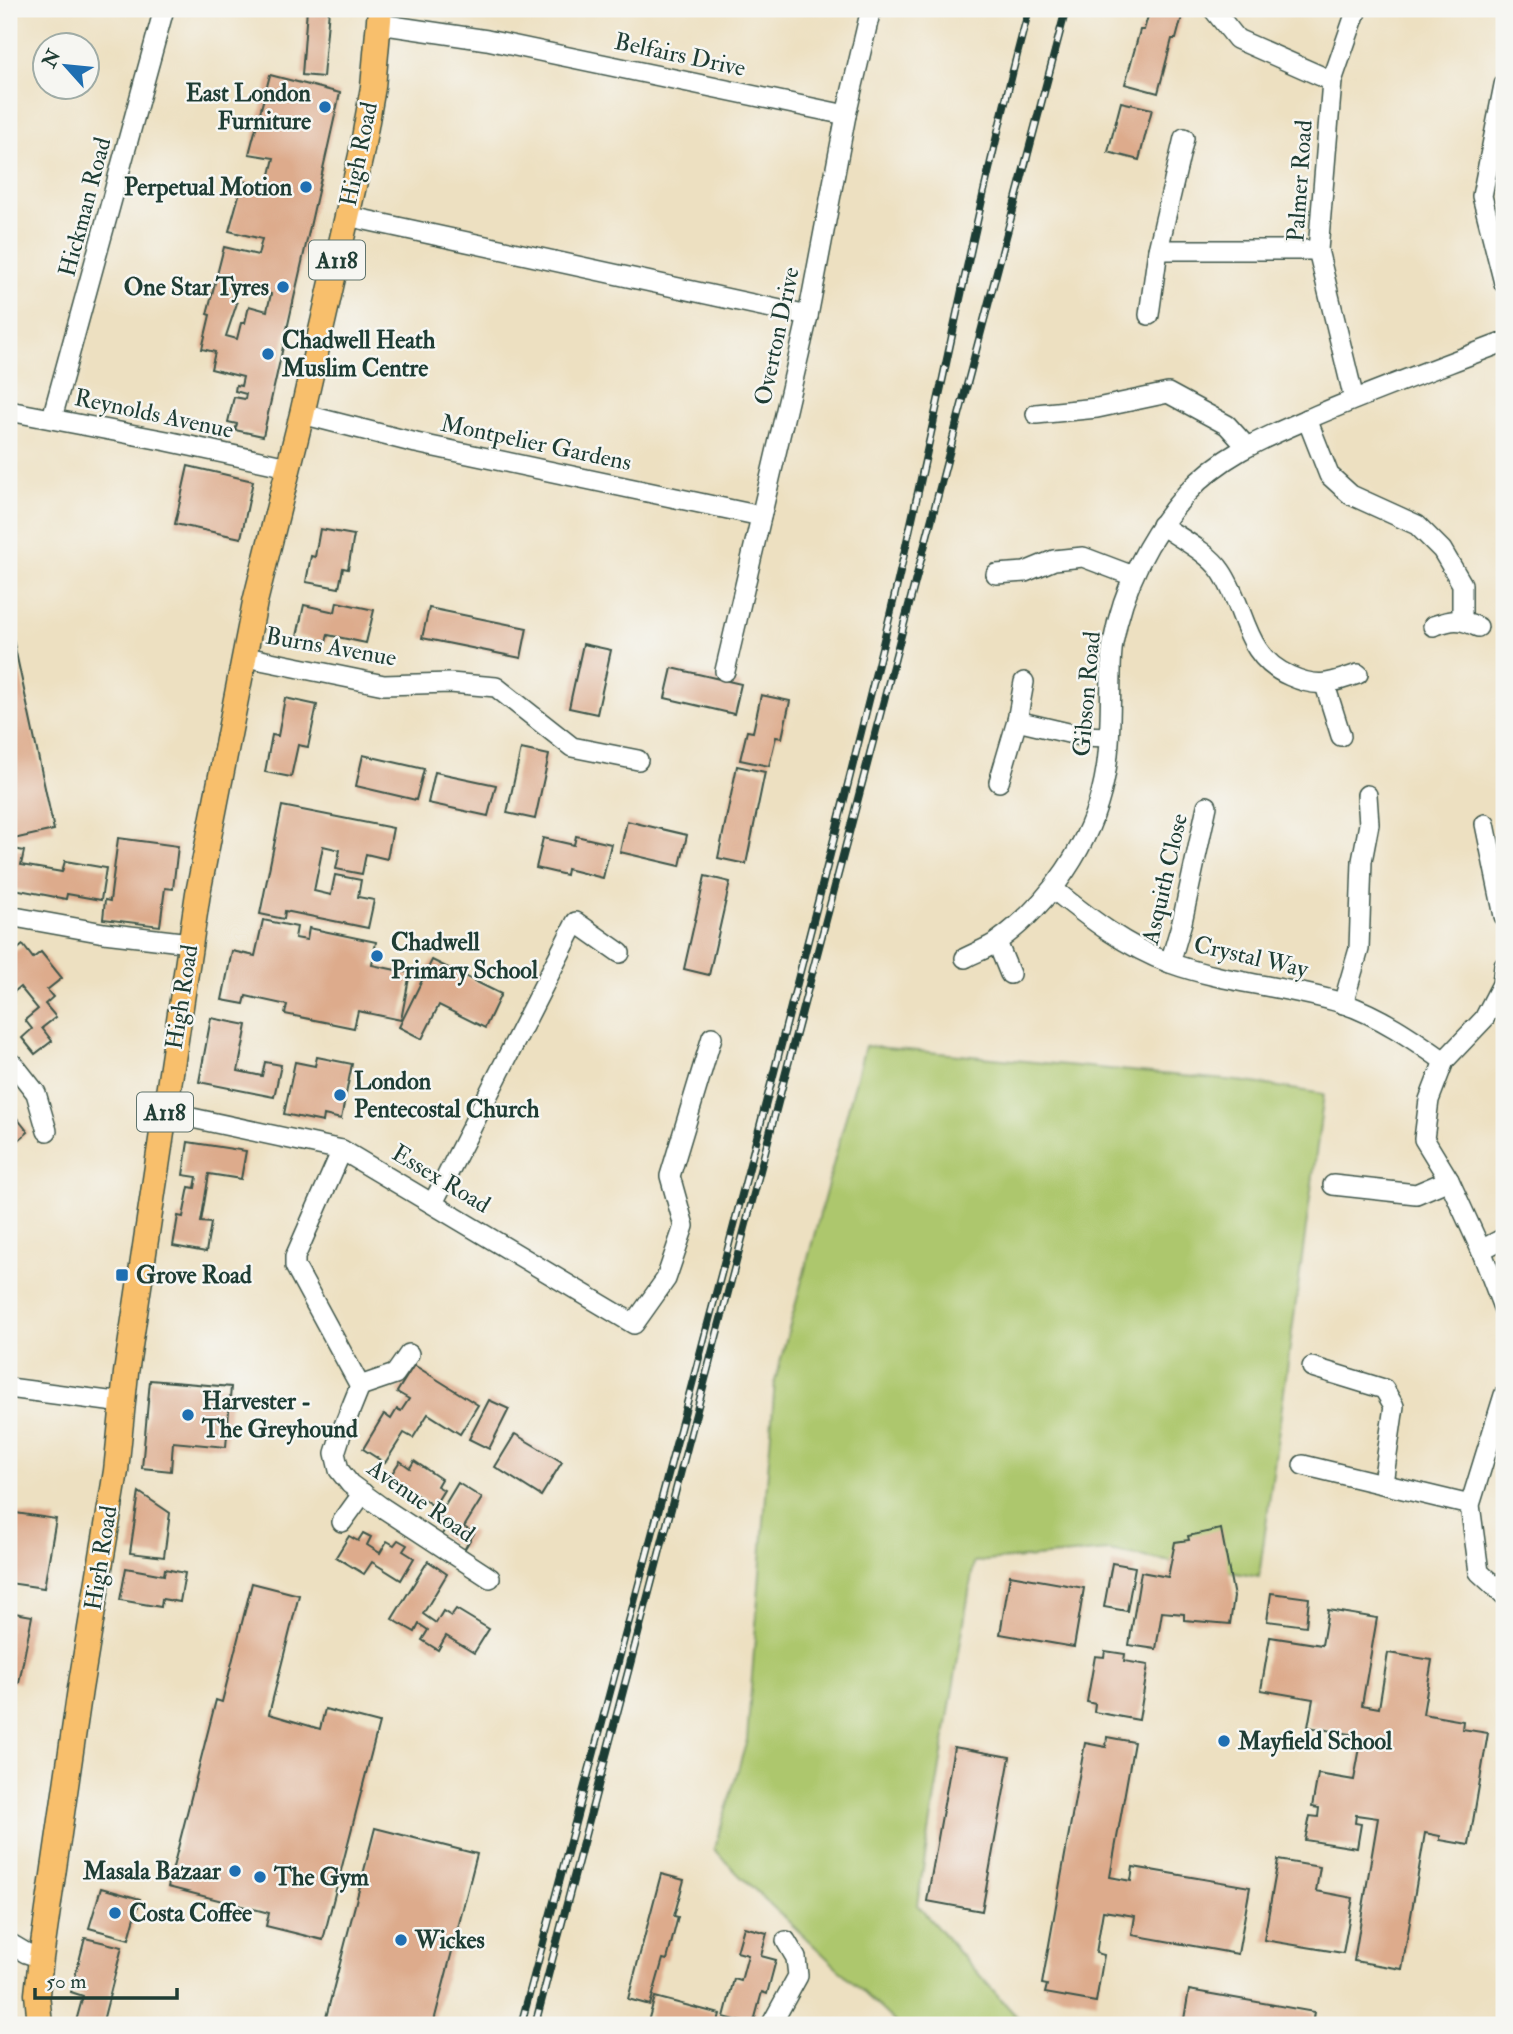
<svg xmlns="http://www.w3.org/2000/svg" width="1513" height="2034" font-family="'IM FELL Double Pica',serif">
  <rect width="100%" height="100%" fill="#f6f6f2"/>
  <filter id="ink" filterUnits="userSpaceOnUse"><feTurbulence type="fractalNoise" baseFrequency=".0143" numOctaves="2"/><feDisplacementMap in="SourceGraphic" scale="14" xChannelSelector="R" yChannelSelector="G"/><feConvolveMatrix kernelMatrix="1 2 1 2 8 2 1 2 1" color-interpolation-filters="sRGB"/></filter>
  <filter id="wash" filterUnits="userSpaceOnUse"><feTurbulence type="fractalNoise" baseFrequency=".00686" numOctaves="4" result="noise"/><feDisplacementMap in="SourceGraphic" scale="28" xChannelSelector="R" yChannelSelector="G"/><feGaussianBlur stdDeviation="1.57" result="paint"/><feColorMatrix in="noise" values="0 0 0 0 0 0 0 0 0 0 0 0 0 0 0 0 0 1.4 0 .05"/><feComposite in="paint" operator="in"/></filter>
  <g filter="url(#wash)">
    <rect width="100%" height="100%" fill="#ede0c1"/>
    <polygon fill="#adc76d" stroke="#668250" stroke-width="2" points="865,1046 1247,1082 1324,1094 1259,1577 1109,1551 974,1562 917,1905 1017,2017 1051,2025 898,2025 738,1874 714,1849 747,1740 775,1381"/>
    <g id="blocks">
      <g fill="#ddab8c" fill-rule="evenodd">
        <polygon points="307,9 329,9 323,77 302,75"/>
        <polygon points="1150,9 1184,9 1176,39 1172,39 1158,93 1125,84 1140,30 1144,30"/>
        <path d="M270 75 340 93 263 436 235 430 237 424 228 422 234 397 245 399 246 394 235 391 236 385 241 386 243 377 211 369 215 352 202 349 210 315 207 314 224 247 258 255 262 239 229 231 243 181 267 187 274 158 249 154ZM234 285 271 294 267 311 249 306 245 323H241L237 339 226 336 237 303 231 302Z"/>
        <polygon points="1121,102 1152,109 1139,160 1108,152"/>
        <polygon points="188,466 253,481 241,538 175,524"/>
        <polygon points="320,529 354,535 348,569 343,568 339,588 306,582 311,556 315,557"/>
        <polygon points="337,602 374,610 366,643 328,635 326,642 297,636 304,605 335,612"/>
        <polygon points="429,608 527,628 521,658 422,638"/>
        <polygon points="9,620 54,830 9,840"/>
        <polygon points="583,644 611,650 597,714 569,708"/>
        <polygon points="672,668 741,684 734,714 665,698"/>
        <polygon points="761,695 790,701 782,738 776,737 769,766 740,760 747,731 753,732"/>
        <polygon points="285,698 317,705 308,747 298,745 291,777 265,772 272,735 278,736"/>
        <polygon points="521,749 549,755 535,819 507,813"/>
        <polygon points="363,755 424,769 416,800 356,786"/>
        <polygon points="737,766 765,772 746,864 718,858"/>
        <polygon points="435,772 496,785 488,816 428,803"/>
        <polygon points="282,806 393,828 387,859 366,854 362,874 336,869 340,850 323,846 314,891 331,895 335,875 361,880 358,897 374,900 368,928 285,911 284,919 260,914"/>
        <polygon points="627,821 687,835 680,866 620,852"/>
        <polygon points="576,836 611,844 603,878 567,869 566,875 536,868 543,838 574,845"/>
        <polygon points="118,838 178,846 173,889 165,888 160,926 103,919 105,900 110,901"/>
        <polygon points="9,848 24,851 21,865 62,872 65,861 106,868 101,900 67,894 66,899 9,888"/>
        <polygon points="705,876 730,882 709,975 684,969"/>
        <polygon points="263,920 297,927 295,938 307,940 309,928 376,942 372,965 410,973 401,1020 358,1011 354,1028 285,1014 287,1005 246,996 244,1004 222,1000 232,951 255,956"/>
        <polygon points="23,945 33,958 41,952 62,978 47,990 53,997 45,1004 56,1017 42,1028 52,1041 35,1054 22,1038 32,1029 25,1020 38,1009 20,987 9,996 9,949 10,948 14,952"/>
        <polygon points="432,960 501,994 485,1028 439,1005 422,1039 399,1027"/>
        <polygon points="211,1018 247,1025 238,1071 262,1076 265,1062 281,1065 274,1097 199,1082"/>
        <polygon points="317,1057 352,1064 341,1119 324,1115 323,1122 284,1114 295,1062 315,1066"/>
        <polygon points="9,1108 28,1132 9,1148"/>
        <polygon points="188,1142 246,1151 241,1179 209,1174 201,1222 211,1223 206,1252 173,1246 178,1216 183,1217 189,1187 195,1188 197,1177 183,1175"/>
        <polygon points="414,1365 478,1405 460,1434 428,1414 413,1438 404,1433 385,1463 363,1449 384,1414 391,1419 397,1409 401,1411 409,1399 397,1392"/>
        <polygon points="150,1380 231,1387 226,1447 173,1442 171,1471 142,1468"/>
        <polygon points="489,1400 509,1409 489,1449 469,1439"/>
        <polygon points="515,1434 562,1462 541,1496 495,1467"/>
        <polygon points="400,1461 410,1468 414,1461 441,1479 437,1486 444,1490 434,1506 389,1478"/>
        <polygon points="458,1483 482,1498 464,1527 474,1533 464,1550 441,1536 449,1523 438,1516"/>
        <polygon points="139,1492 170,1513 164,1557 130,1553"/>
        <polygon points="9,1512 56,1519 44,1588 9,1583"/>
        <polygon points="1221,1529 1234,1597 1230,1624 1184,1620 1184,1614 1162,1612 1156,1649 1129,1645 1141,1572 1168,1577 1175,1542 1189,1540 1188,1536"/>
        <polygon points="363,1533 371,1537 367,1545 380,1553 387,1541 394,1545 398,1540 407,1545 403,1551 414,1558 401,1580 372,1562 364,1574 336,1557 349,1536 358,1541"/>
        <polygon points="428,1561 447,1574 423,1614 436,1623 443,1611 451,1616 456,1609 489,1629 474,1653 446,1636 438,1650 422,1640 428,1630 419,1624 415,1632 392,1619"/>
        <polygon points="1112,1563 1135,1567 1127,1611 1104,1607"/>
        <polygon points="126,1568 164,1575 165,1569 185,1573 180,1602 162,1599 161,1607 120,1600"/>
        <polygon points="1010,1575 1084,1588 1074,1647 1000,1634"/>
        <polygon points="252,1583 299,1595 269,1714 320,1729 325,1709 379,1723 323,1940 266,1926 269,1913 168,1887 216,1700 222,1702"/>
        <polygon points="1271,1593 1309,1598 1306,1626 1267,1621"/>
        <polygon points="1328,1610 1377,1618 1362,1705 1379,1708 1388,1653 1432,1660 1423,1714 1463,1721 1462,1729 1488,1733 1469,1845 1440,1840 1440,1836 1425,1833 1402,1969 1354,1961 1378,1818 1356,1815 1355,1823 1361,1824 1357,1848 1305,1840 1310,1816 1318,1817 1319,1808 1312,1807 1318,1774 1354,1780 1361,1742 1350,1740 1351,1734 1308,1727 1313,1699 1261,1690 1270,1637 1322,1645"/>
        <polygon points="9,1612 32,1616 19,1683 9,1681"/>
        <polygon points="1105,1651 1125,1654 1124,1661 1148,1665 1139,1720 1094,1712 1095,1704 1087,1702 1095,1656 1104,1657"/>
        <polygon points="1107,1737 1134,1742 1110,1877 1131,1881 1133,1867 1250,1887 1238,1954 1132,1935 1135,1916 1103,1911 1096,1953 1104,1955 1096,2002 1045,1993 1047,1985 1042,1984 1085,1743 1106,1747"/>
        <polygon points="954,1747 1010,1757 982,1911 927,1901"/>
        <polygon points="375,1828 477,1854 433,2025 324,2025"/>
        <polygon points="1278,1860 1320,1867 1316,1891 1353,1898 1343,1953 1264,1940"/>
        <polygon points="661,1874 684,1880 674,1916 678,1917 667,1960 663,1959 650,2005 628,1999"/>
        <polygon points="101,1888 140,1899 129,1939 89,1928"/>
        <polygon points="744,1927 767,1933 761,1956 776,1960 767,1994 762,1992 753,2025 724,2017 734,1979 741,1981 748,1955 737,1952"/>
        <polygon points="85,1938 122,1947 102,2025 75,2025 83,1996 71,1992"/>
        <polygon points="1189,1990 1314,2012 1312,2025 1183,2025"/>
        <polygon points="655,1997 720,2014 717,2025 647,2025"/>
      </g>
    </g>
  </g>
  <g filter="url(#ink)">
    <use href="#blocks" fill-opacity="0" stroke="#3e5549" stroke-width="2"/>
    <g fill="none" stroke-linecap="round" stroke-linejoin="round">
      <defs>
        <g id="minor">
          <polyline points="1213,9 1237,39 1332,81"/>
          <polyline points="379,24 487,40 846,115"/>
          <polyline points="1504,85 1482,196 1504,283"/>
          <polyline points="347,216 808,316"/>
          <polyline points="1158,250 1318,250"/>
          <polyline points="1149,315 1158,250 1184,138"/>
          <polyline points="1354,399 1318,250 1332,81 1357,9"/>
          <polyline points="9,411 167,441 288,467"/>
          <polyline points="302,414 416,443 761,516"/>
          <polyline points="1036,414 1097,408 1168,393 1227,425 1246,446"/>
          <polyline points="52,418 164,9"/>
          <polyline points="1307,419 1329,475 1351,495 1417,525 1442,550 1462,584 1462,620"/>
          <path d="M1161 525C1180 538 1209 553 1221 571 1247 609 1243 656 1290 676 1319 689 1330 683 1358 674"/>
          <polyline points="996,574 1025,572 1054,560 1083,557 1133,576"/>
          <path d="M1433 626C1453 619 1459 618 1478 627"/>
          <polyline points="246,657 384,685 450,683 496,687 572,747 638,760"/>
          <polyline points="725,671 808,316 846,115 871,9"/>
          <polyline points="1325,685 1341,736"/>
          <polyline points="1017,721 1081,736 1109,737"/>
          <polyline points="999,782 1017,721 1024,682"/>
          <polyline points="1485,824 1504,916"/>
          <path d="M1053 889C1089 918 1126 947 1170 963 1225 983 1286 986 1342 1003 1380 1016 1412 1038 1444 1061"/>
          <polyline points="9,916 104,933 190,943"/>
          <polyline points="997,942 1010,974"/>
          <path d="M965 958C976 952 989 948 998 941 1050 903 1091 844 1104 781 1111 748 1110 709 1111 675 1111 665 1111 654 1113 643 1123 588 1149 536 1187 493 1223 453 1269 436 1317 415 1378 389 1442 366 1504 342"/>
          <polyline points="1170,963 1182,922 1207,806"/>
          <polyline points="1504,966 1502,984 1484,1019 1444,1061 1429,1100 1424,1139 1449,1180 1481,1250 1504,1310"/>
          <polyline points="1343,1004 1359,949 1362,861 1369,824 1367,795"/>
          <polyline points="14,1065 36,1093 47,1131"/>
          <polyline points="164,1112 342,1150 634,1324 666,1279 684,1226 670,1176 712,1037"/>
          <polyline points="342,1150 295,1257 295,1266 360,1386"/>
          <polyline points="1333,1185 1416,1194 1449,1180"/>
          <polyline points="433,1203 576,922 620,953"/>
          <polyline points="1481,1250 1504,1238"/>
          <polyline points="1312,1367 1384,1389 1394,1406 1383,1483"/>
          <polyline points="360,1386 343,1428 335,1453 339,1470 350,1484 380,1506 490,1578"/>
          <polyline points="360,1386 395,1374 409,1354"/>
          <polyline points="9,1388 123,1403"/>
          <polyline points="1504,1395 1470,1505 1479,1572 1504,1595"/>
          <polyline points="1303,1465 1470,1505"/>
          <polyline points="342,1522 363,1493"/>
          <polyline points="9,1943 26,1953 41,1958"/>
          <polyline points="771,2025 798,1976 796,1958 786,1941"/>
        </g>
        <polyline id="major" points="40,2025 37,1994 41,1958 80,1689 116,1471 126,1373 198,893 255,602 302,414 361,155 373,87 380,9"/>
      </defs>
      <use href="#minor" stroke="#3e5549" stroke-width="22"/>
      <use href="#major" stroke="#3e5549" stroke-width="27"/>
      <use href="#minor" stroke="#fff" stroke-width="19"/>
      <use href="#major" stroke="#f8bf6c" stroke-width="24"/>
      <defs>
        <g id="rail">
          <path d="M521 2025C644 1564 769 1103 884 640 935 430 973 217 1029 9"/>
          <polyline points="535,2025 1066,9"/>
        </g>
      </defs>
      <use href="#rail" stroke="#1f3d34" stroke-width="8"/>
      <use href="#rail" stroke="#f6f6f2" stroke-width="5" stroke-dasharray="16" stroke-linecap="butt"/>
    </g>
  </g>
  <g fill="#1f6fb2" stroke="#f6f6f2" stroke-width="2.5">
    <circle cx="325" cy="107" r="7"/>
    <circle cx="306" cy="187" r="7"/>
    <circle cx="283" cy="287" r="7"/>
    <circle cx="268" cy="354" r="7"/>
    <circle cx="377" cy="956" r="7"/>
    <circle cx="340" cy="1095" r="7"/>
    <rect x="115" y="1268" width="14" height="14" rx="3.5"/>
    <circle cx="188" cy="1415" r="7"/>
    <circle cx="1224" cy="1741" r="7"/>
    <circle cx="235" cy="1871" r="7"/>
    <circle cx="260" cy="1877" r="7"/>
    <circle cx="115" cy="1913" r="7"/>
    <circle cx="401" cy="1940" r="7"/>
  </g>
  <g text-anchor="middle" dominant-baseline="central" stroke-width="5" stroke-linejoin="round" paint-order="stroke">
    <g fill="#f6f6f2" stroke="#60746d" stroke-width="2">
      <rect x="309" y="240.5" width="56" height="39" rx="5"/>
      <rect x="137" y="1092.5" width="56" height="39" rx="5"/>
    </g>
    <g font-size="23" font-weight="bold" fill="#1f3d34">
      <text x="337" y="260">A118</text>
      <text x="165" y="1112">A118</text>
    </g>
    <g font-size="24" fill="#1f3d34" stroke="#f6f6f2">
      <text transform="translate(680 55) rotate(12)">Belfairs Drive</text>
      <text transform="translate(359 154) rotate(-78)">High Road</text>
      <text transform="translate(1300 181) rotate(-86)">Palmer Road</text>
      <text transform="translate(85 207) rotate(-75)">Hickman Road</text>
      <text transform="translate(777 336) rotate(-78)">Overton Drive</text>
      <text transform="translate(154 414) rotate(12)">Reynolds Avenue</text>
      <text transform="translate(536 443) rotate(12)">Montpelier Gardens</text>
      <text transform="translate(331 647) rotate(10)">Burns Avenue</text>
      <text transform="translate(1087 694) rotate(-85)">Gibson Road</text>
      <text transform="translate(1165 879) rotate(-77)">Asquith Close</text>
      <text transform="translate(1251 957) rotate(13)">Crystal Way</text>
      <text transform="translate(182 997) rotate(-81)">High Road</text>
      <text transform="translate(441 1179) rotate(31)">Essex Road</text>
      <text transform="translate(421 1501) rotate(35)">Avenue Road</text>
      <text transform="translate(101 1558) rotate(-81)">High Road</text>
    </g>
    <g font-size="24" font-weight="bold" fill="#1f3d34" stroke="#f6f6f2" text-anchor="start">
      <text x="311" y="93" text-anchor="end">East London<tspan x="311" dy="28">Furniture</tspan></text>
      <text x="292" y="187" text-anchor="end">Perpetual Motion</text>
      <text x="269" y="287" text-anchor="end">One Star Tyres</text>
      <text x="282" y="340">Chadwell Heath<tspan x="282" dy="28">Muslim Centre</tspan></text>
      <text x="391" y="942">Chadwell<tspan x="391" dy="28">Primary School</tspan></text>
      <text x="354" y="1081">London<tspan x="354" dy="28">Pentecostal Church</tspan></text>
      <text x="136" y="1275">Grove Road</text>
      <text x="202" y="1401">Harvester -<tspan x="202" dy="28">The Greyhound</tspan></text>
      <text x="1238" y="1741">Mayfield School</text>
      <text x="221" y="1871" text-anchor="end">Masala Bazaar</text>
      <text x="274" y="1877">The Gym</text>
      <text x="129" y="1913">Costa Coffee</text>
      <text x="415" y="1940">Wickes</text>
    </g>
  </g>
  <rect width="1513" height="2034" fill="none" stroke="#f6f6f2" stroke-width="35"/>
  <g transform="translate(66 66) rotate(297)"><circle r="33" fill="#f6f6f2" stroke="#a0aca6" stroke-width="2"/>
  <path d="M0-5L12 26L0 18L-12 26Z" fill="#1f6fb2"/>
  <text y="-10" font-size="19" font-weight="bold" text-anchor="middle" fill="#1f3d34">N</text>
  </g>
  <path d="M35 1988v10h142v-10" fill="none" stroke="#1f3d34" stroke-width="3.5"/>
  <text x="46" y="1988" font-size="21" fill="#1f3d34" stroke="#f6f6f2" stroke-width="5" paint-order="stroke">50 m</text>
</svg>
